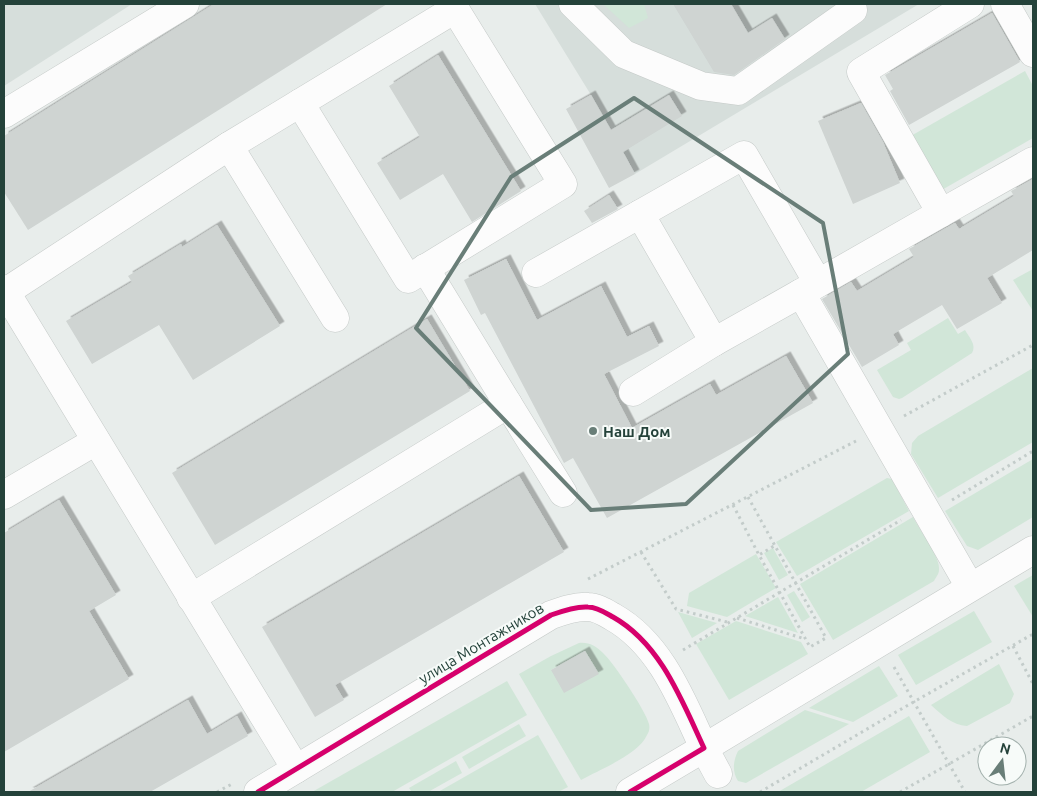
<svg xmlns="http://www.w3.org/2000/svg" width="1037" height="796" font-family="Ubuntu,sans-serif">
  <defs>
    <filter id="shadow"><feDropShadow dx="4.5" dy="-4.5" stdDeviation="0" flood-color="#0004"/></filter>
  </defs>
  <rect width="100%" height="100%" fill="#e8edeb"/>
  <g fill="#d6dedb">
    <polygon points="4,4 132,4 4,86"/>
    <polygon points="535,4 919,4 635,174 591,95"/>
  </g>
  <g fill="#d1e6d8" fill-rule="evenodd">
    <polygon points="603,4 644,4 648,18 629,28"/>
    <polygon points="1025,71 1033,86 1033,138 940,191 909,137"/>
    <polygon points="1033,269 1033,311 1013,280"/>
    <path d="M948 318 958 334 965 330C969 337 977 345 972 353L902 398 899 399 893 397 877 370 911 350 907 343Z"/>
    <polygon points="1033,368 1033,442 938,498 911,454 912,443 918,436"/>
    <polygon points="1033,459 1033,517 978,550 967,546 945,511"/>
    <polygon points="887,478 892,479 909,511 797,576 776,542"/>
    <path d="M913 517C919 529 941 558 939 570 939 574 936 577 934 581L833 640 800 584Z"/>
    <polygon points="773,548 788,575 779,580 764,553"/>
    <polygon points="756,554 776,588 727,617 687,606 689,593"/>
    <polygon points="1033,575 1033,617 1014,586"/>
    <polygon points="794,591 810,617 802,622 787,595"/>
    <polygon points="778,597 798,633 745,616"/>
    <polygon points="974,611 992,642 916,685 898,655"/>
    <polygon points="678,612 717,623 692,638"/>
    <polygon points="736,621 801,642 808,654 729,700 696,644"/>
    <path d="M579 643C589 642 596 646 603 653 613 662 646 711 649 724 650 728 649 732 647 735 639 754 599 770 581 780L519 674 551 656ZM585 651 598 674 551 670Z"/>
    <path d="M999 664 1014 694 1010 703 967 726C952 725 942 715 931 705Z"/>
    <polygon points="879,666 898,696 853,722 809,708"/>
    <polygon points="507,681 527,715 392,792 312,792"/>
    <path d="M805 710 849 724 746 783 738 781C732 772 733 761 738 751Z"/>
    <polygon points="909,716 930,752 861,792 778,792"/>
    <polygon points="519,724 526,736 469,769 462,757"/>
    <polygon points="538,735 568,787 558,792 438,792"/>
    <polygon points="456,761 462,773 428,792 412,792 409,788"/>
  </g>
  <g fill="#cfd4d2" filter="url(#shadow)">
    <polygon points="214,4 387,4 28,230 4,192 4,136"/>
    <polygon points="673,4 731,4 748,33 772,18 785,39 734,75 714,72"/>
    <polygon points="992,13 1020,62 909,125 890,91 893,89 885,75"/>
    <polygon points="438,55 521,191 472,222 443,174 400,200 377,163 420,137 389,86"/>
    <polygon points="591,95 611,130 669,95 682,116 623,152 635,174 609,188 566,109"/>
    <polygon points="861,103 883,142 900,183 853,204 818,121"/>
    <polygon points="1033,179 1033,250 987,278 1002,303 957,329 942,305 893,334 899,345 862,367 822,299 851,282 857,291 914,257 909,249 955,223 959,229 1014,196 1011,191"/>
    <polygon points="609,195 618,209 592,223 584,211"/>
    <polygon points="217,225 280,326 193,380 159,325 92,364 66,321 132,282 128,276 181,244 182,247"/>
    <polygon points="506,259 537,320 601,286 627,337 649,326 659,346 604,374 632,428 710,384 716,395 786,356 813,403 607,518 573,458 564,463 485,313 481,315 464,280"/>
    <polygon points="427,319 470,391 215,545 172,473"/>
    <polygon points="519,476 564,552 335,685 344,700 315,717 262,627"/>
    <polygon points="59,500 116,595 89,611 129,679 4,752 4,533"/>
    <polygon points="585,651 599,674 564,693 551,670"/>
    <polygon points="188,700 207,734 237,716 248,736 150,792 28,792"/>
  </g>
  <g fill="none" stroke-linecap="round" stroke-linejoin="round">
    <defs>
      <g id="minor">
        <polyline points="573,4 624,54 701,86 738,91 853,10"/>
        <polyline points="1005,4 1033,53"/>
        <polyline points="300,103 408,279 563,184 455,9"/>
        <polyline points="4,114 185,4"/>
        <polyline points="229,146 335,318"/>
        <polyline points="941,213 1033,161"/>
        <polyline points="640,214 714,342 801,293 970,587"/>
        <polyline points="536,273 744,155 818,283"/>
        <polyline points="4,289 296,769"/>
        <polyline points="4,293 229,146 455,9 452,4"/>
        <polyline points="801,293 941,213 861,72 970,4"/>
        <polyline points="633,392 714,342"/>
        <polyline points="508,404 563,493"/>
        <polyline points="4,495 96,441"/>
        <polyline points="191,598 508,404 425,268"/>
        <polyline points="718,774 704,748 1033,550"/>
        <path d="M258 792 551 615C562 611 576 606 588 607 597 607 606 613 613 617 661 644 682 701 704 748L630 792"/>
      </g>
    </defs>
    <use href="#minor" stroke="#c5cac8" stroke-width="29"/>
    <g stroke="#c3ccca" stroke-width="3" stroke-dasharray="2.5 4" stroke-linecap="butt">
      <polyline points="904,416 1033,345"/>
      <polyline points="748,497 826,638 810,647 759,555 774,546"/>
      <polyline points="952,500 1033,451"/>
      <polyline points="733,505 759,555"/>
      <polyline points="641,552 676,609 727,622"/>
      <polyline points="588,579 856,441"/>
      <polyline points="737,618 805,639"/>
      <polyline points="1013,646 1033,684"/>
      <polyline points="683,650 901,520"/>
      <polyline points="894,667 965,792"/>
      <polyline points="217,792 232,784"/>
      <polyline points="760,792 896,712 1033,634"/>
      <polyline points="900,792 1033,716"/>
    </g>
    <use href="#minor" stroke="#fcfcfc" stroke-width="28"/>
    <defs>
      <path id="cycleway" d="M258 792 551 615C562 611 576 606 588 607 597 607 606 613 613 617 661 644 682 701 704 748L630 792"/>
    </defs>
    <use href="#cycleway" stroke="#f7fbf9" stroke-width="8"/>
    <use href="#cycleway" stroke="#d6006c" stroke-width="5"/>
  </g>
  <path fill="none" stroke="#697e78" stroke-width="4" stroke-linejoin="round" d="M634 98 823 223 848 354 686 504 591 510 416 328 511 177Z"/>
  <circle fill="#697e78" stroke="#f7fbf9" stroke-width="2" cx="593" cy="431" r="5"/>
  <g text-anchor="middle" dominant-baseline="central" stroke-width="4" stroke-linejoin="round" paint-order="stroke">
    <g font-size="15" font-weight="bold" fill="#24423a" stroke="#f7fbf9" text-anchor="start">
      <text x="603" y="431">Наш Дом</text>
    </g>
    <g font-size="15" fill="#24423a" stroke="#f7fbf9">
      <text transform="translate(481 643) rotate(-31)">улица Монтажников</text>
    </g>
  </g>
  <rect width="1037" height="796" fill="none" stroke="#24423a" stroke-width="10"/>
  <g transform="translate(1002 761) rotate(15)"><circle r="24" fill="#f7fbf9" stroke="#a3b1ad"/>
  <path d="M0-4L9 19L0 12L-9 19Z" fill="#697e78"/>
  <text y="-8" font-size="14" font-weight="bold" text-anchor="middle" fill="#24423a">N</text>
  </g>
</svg>
